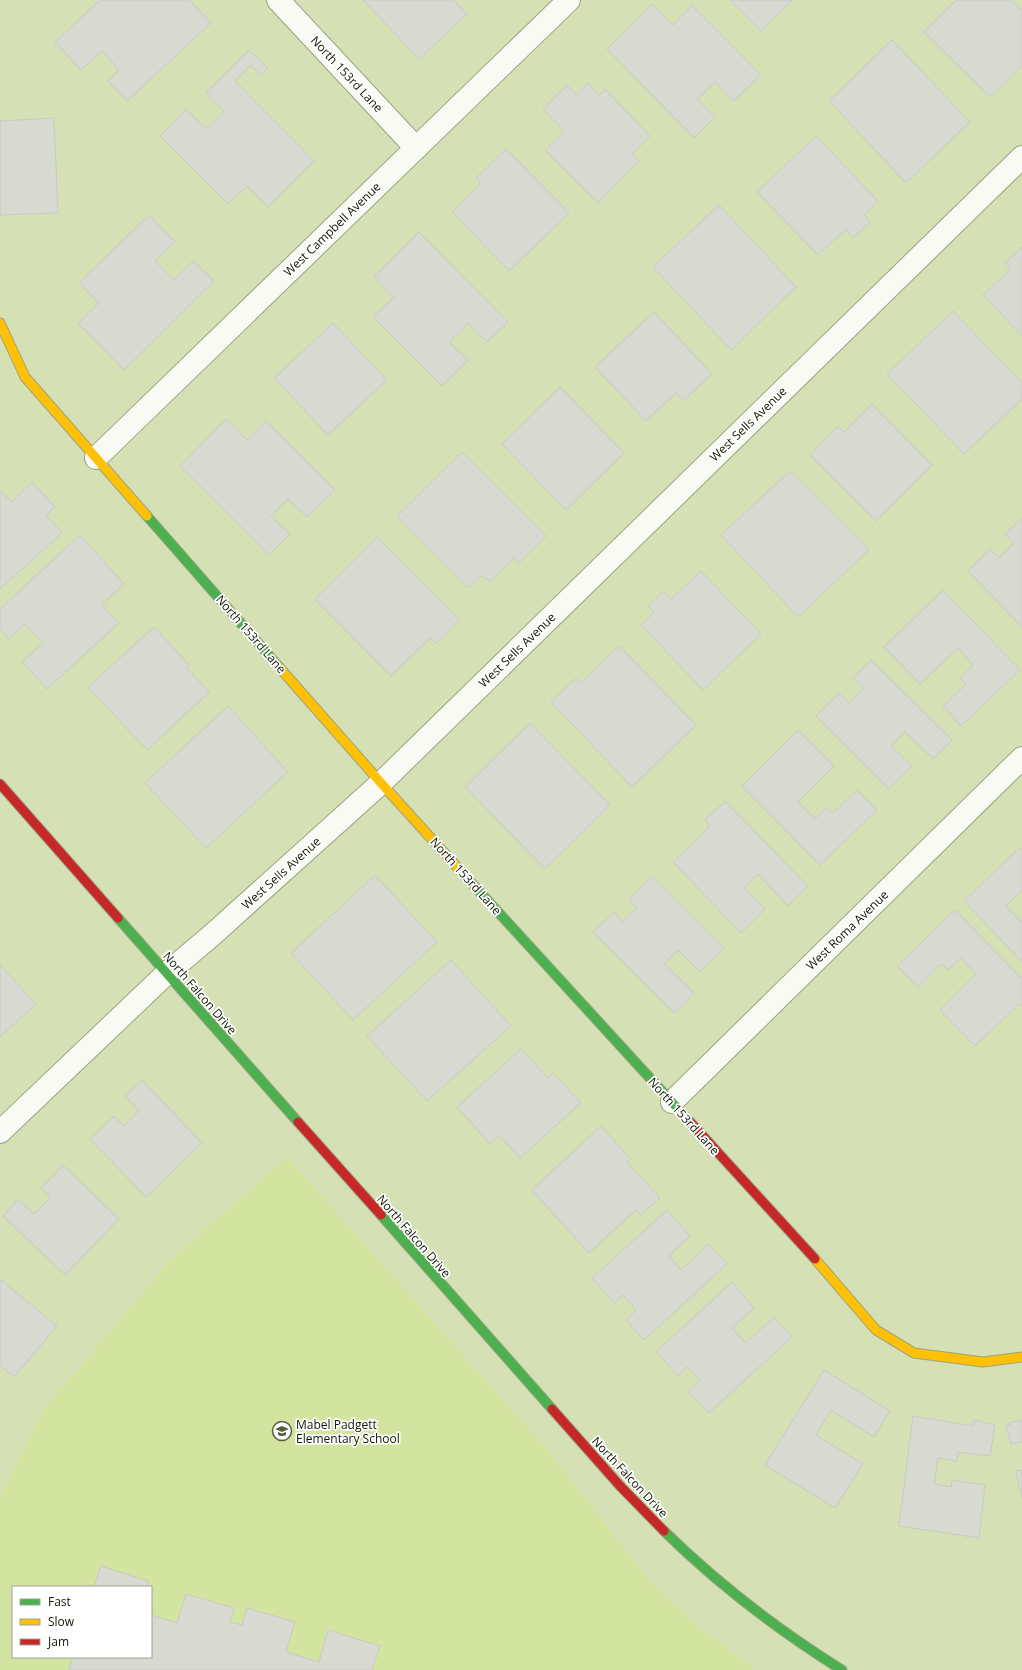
<svg xmlns="http://www.w3.org/2000/svg" width="1022" height="1670" font-family="'Open Sans',sans-serif">
  <rect width="100%" height="100%" fill="#d5e1b5"/>
  <path fill="#d2e4a0" fill-rule="evenodd" d="M287 1157 549 1452 649 1580 698 1627 755 1670H0V1497L44 1410 169 1262ZM13 1587H151V1657H13Z"/>
  <g fill="#d8d9d0" stroke="#c9cac4">
    <polygon points="100,0 189,0 211,23 127,101 108,81 119,70 102,51 81,70 55,42"/>
    <polygon points="363,0 453,0 467,14 419,59"/>
    <polygon points="730,0 793,0 761,31"/>
    <polygon points="956,0 1011,0 1022,11 1022,65 990,97 924,32"/>
    <polygon points="653,4 673,25 692,5 761,75 734,101 715,82 697,99 715,117 694,138 607,49"/>
    <polygon points="892,40 970,122 906,183 829,101"/>
    <polygon points="249,50 268,68 261,75 251,65 235,81 314,161 268,207 247,186 228,204 160,136 186,109 206,129 224,111 206,93"/>
    <polygon points="588,83 599,95 605,89 650,136 632,154 639,161 598,203 545,150 564,131 543,109 567,85 576,95"/>
    <polygon points="54,118 58,213 0,215 0,121"/>
    <polygon points="816,136 878,201 864,215 870,222 853,238 846,229 818,255 757,192"/>
    <polygon points="506,149 569,213 509,271 452,212 481,184 476,178"/>
    <polygon points="719,205 796,287 731,350 653,267"/>
    <polygon points="149,215 175,242 155,261 174,280 193,261 214,281 124,370 78,323 99,303 79,283"/>
    <polygon points="419,232 508,322 487,342 468,323 449,342 468,360 442,386 373,317 394,297 374,277"/>
    <polygon points="1022,247 1022,336 983,295 1011,269 1005,263"/>
    <polygon points="953,311 1022,383 1022,399 964,454 887,374"/>
    <polygon points="654,312 712,374 683,401 676,393 646,421 595,367"/>
    <polygon points="333,323 387,380 328,435 274,378"/>
    <polygon points="560,387 624,453 566,510 502,444"/>
    <polygon points="872,404 932,465 876,521 810,455 838,426 844,432"/>
    <polygon points="226,419 247,440 266,421 335,490 307,517 288,499 271,516 290,534 269,555 180,466"/>
    <polygon points="462,452 546,536 519,563 513,558 490,582 482,575 469,588 397,516"/>
    <polygon points="790,471 869,550 798,617 721,535"/>
    <polygon points="32,482 55,507 46,515 62,533 0,589 0,490 11,502"/>
    <polygon points="1022,518 1022,627 968,571 990,549 999,558 1014,543 1005,534"/>
    <polygon points="80,535 124,584 102,605 119,623 47,689 22,662 43,643 25,624 9,639 0,629 0,609"/>
    <polygon points="377,537 459,620 436,643 430,638 391,676 315,599"/>
    <polygon points="701,571 761,634 703,690 641,625 654,612 648,606 664,591 671,599"/>
    <polygon points="943,590 1020,670 961,726 943,706 966,684 960,678 973,665 958,648 920,684 884,647"/>
    <polygon points="154,627 189,665 187,668 209,692 147,750 88,687"/>
    <polygon points="619,646 696,725 632,787 551,702 576,678 581,683"/>
    <polygon points="871,660 952,740 933,759 905,732 891,746 912,766 889,789 816,716 839,693 849,703 863,688 853,678"/>
    <polygon points="228,706 288,772 206,848 145,783"/>
    <polygon points="530,723 610,805 545,869 465,787"/>
    <polygon points="798,730 834,766 798,802 815,819 827,807 833,813 857,790 877,810 820,865 742,786"/>
    <polygon points="725,801 808,886 788,906 758,874 744,887 765,909 741,933 673,862 710,826 705,820"/>
    <polygon points="1019,848 1022,851 1022,890 1006,906 1022,923 1022,962 964,901"/>
    <polygon points="375,875 437,942 353,1020 291,953"/>
    <polygon points="652,877 724,949 700,972 678,950 664,964 694,993 674,1013 593,932 614,912 623,922 637,908 629,899"/>
    <polygon points="955,910 1022,979 1022,1007 1019,1004 975,1046 940,1010 976,974 961,958 948,970 941,964 918,987 897,966"/>
    <polygon points="451,960 511,1026 427,1101 367,1036"/>
    <polygon points="0,965 36,1004 0,1037"/>
    <polygon points="521,1049 548,1078 553,1073 581,1103 520,1158 499,1135 490,1144 457,1107"/>
    <polygon points="142,1080 202,1143 146,1197 90,1139 114,1116 123,1126 139,1111 125,1096"/>
    <polygon points="601,1126 631,1159 627,1162 660,1198 640,1215 636,1210 589,1253 532,1190"/>
    <polygon points="63,1165 119,1219 65,1275 3,1216 18,1199 34,1214 51,1197 41,1188"/>
    <polygon points="667,1210 690,1236 669,1256 681,1270 709,1244 727,1264 644,1340 626,1320 636,1310 623,1295 614,1303 592,1278"/>
    <polygon points="0,1279 57,1326 14,1377 0,1365"/>
    <polygon points="732,1282 754,1308 732,1328 746,1343 774,1317 792,1337 709,1413 689,1392 700,1381 687,1367 678,1376 656,1352"/>
    <polygon points="824,1370 890,1411 874,1437 831,1410 816,1435 863,1464 835,1508 765,1465"/>
    <polygon points="913,1416 973,1426 974,1420 995,1425 990,1456 958,1452 957,1461 938,1458 934,1484 951,1487 952,1480 985,1485 979,1538 899,1526"/>
    <polygon points="1022,1420 1022,1442 1011,1444 1006,1425 1010,1425 1009,1423"/>
    <polygon points="1022,1470 1022,1499 1016,1471"/>
    <polygon points="101,1566 148,1581 146,1587 94,1587"/>
    <polygon points="186,1594 234,1608 230,1622 242,1625 247,1608 295,1622 286,1652 319,1662 328,1630 380,1646 372,1670 69,1670 73,1657 151,1657 151,1615 177,1623"/>
  </g>
  <g fill="none" stroke-linecap="round" stroke-linejoin="round">
    <defs>
      <g id="street">
        <polyline points="278,0 416,148"/>
        <polyline points="96,458 569,0"/>
        <polyline points="672,1102 1022,758"/>
        <polyline points="0,1132 167,973 211,936 381,783 1022,157"/>
      </g>
      <g id="fast">
        <polyline points="147,516 279,667"/>
        <polyline points="467,878 691,1123"/>
        <polyline points="118,918 298,1122"/>
        <polyline points="381,1215 552,1409"/>
        <path d="M664 1531C718 1584 778 1630 842 1670"/>
      </g>
      <g id="slow">
        <polyline points="0,323 25,377 147,516"/>
        <polyline points="279,667 381,783 467,878"/>
        <polyline points="815,1259 876,1330 914,1353 983,1362 1022,1357"/>
      </g>
      <g id="jam">
        <polyline points="0,784 118,918"/>
        <polyline points="298,1122 381,1215"/>
        <polyline points="691,1123 815,1259"/>
        <polyline points="552,1409 621,1487 664,1531"/>
      </g>
    </defs>
    <use href="#street" stroke="#9ba381" stroke-width="24"/>
    <use href="#fast" stroke="#9ba381" stroke-width="11"/>
    <use href="#slow" stroke="#9ba381" stroke-width="11"/>
    <use href="#jam" stroke="#9ba381" stroke-width="11"/>
    <use href="#street" stroke="#f9faf4" stroke-width="22"/>
    <use href="#fast" stroke="#4caf50" stroke-width="9"/>
    <use href="#slow" stroke="#ffc107" stroke-width="9"/>
    <use href="#jam" stroke="#c62828" stroke-width="9"/>
  </g>
  <defs>
    <symbol id="school-ring" viewBox="-11 -11 22 22"><circle r="9.5" fill="#fff" stroke="#555e3f" stroke-width="1.5"/><path d="M0-5L7-2L0 1L-7-2ZM-4 1L0 2.5L4 1V4Q0 6-4 4Z" fill="#555e3f"/></symbol>
  </defs>
  <g fill-rule="evenodd">
    <use href="#school-ring" x="271" y="1420" width="22" height="22"/>
  </g>
  <g text-anchor="middle" dominant-baseline="central" stroke-width="3.5" stroke-linejoin="round" paint-order="stroke">
    <g font-size="12" fill="#101700" stroke="#fff">
      <text transform="translate(347 74) rotate(47)">North 153rd Lane</text>
      <text transform="translate(332 229) rotate(-44)">West Campbell Avenue</text>
      <text transform="translate(748 424) rotate(-44)">West Sells Avenue</text>
      <text transform="translate(251 634) rotate(49)">North 153rd Lane</text>
      <text transform="translate(517 650) rotate(-44)">West Sells Avenue</text>
      <text transform="translate(281 873) rotate(-42)">West Sells Avenue</text>
      <text transform="translate(466 876) rotate(48)">North 153rd Lane</text>
      <text transform="translate(847 930) rotate(-44)">West Roma Avenue</text>
      <text transform="translate(200 993) rotate(49)">North Falcon Drive</text>
      <text transform="translate(684 1116) rotate(48)">North 153rd Lane</text>
      <text transform="translate(414 1236) rotate(49)">North Falcon Drive</text>
      <text transform="translate(630 1477) rotate(47)">North Falcon Drive</text>
    </g>
    <g font-size="12" fill="#101700" stroke="#fff" text-anchor="start">
      <text x="296" y="1424">Mabel Padgett<tspan x="296" dy="14">Elementary School</tspan></text>
    </g>
  </g>
  <rect x="12" y="1586" width="140" height="72" fill="#ffffff" stroke="#9fa299"/>
  <rect x="20" y="1599" width="20" height="6" fill="#4caf50" stroke="#9fa299"/>
  <text x="48" y="1606" font-size="12" fill="#101700">Fast</text>
  <rect x="20" y="1619" width="20" height="6" fill="#ffc107" stroke="#9fa299"/>
  <text x="48" y="1626" font-size="12" fill="#101700">Slow</text>
  <rect x="20" y="1639" width="20" height="6" fill="#c62828" stroke="#9fa299"/>
  <text x="48" y="1646" font-size="12" fill="#101700">Jam</text>
</svg>
